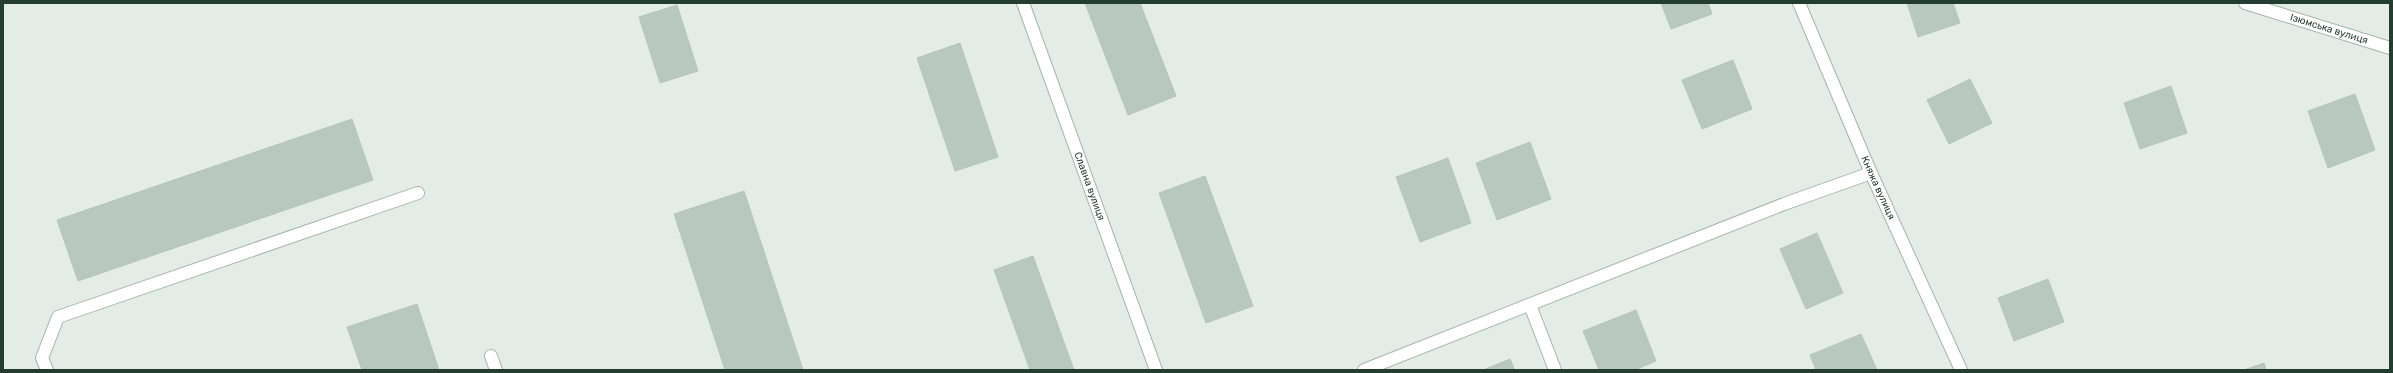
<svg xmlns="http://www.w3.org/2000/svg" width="2393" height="373" font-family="Rubik,sans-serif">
  <rect width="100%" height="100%" fill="#e3ece6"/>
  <g fill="#b8c7bf" stroke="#b6c6bc">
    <polygon points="1085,3 1140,3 1176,96 1128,115"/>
    <polygon points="1661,3 1708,3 1712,14 1671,29"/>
    <polygon points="1907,3 1953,3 1960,23 1918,37"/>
    <polygon points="677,5 698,71 660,83 639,17"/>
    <polygon points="960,43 998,157 955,171 917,58"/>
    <polygon points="1733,60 1752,109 1702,129 1682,80"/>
    <polygon points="1970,79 1992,123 1949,144 1927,100"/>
    <polygon points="2171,86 2187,133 2140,149 2124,103"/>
    <polygon points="2355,94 2375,150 2328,168 2308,111"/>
    <polygon points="352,119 373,180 78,281 57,220"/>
    <polygon points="1530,142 1551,199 1497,220 1476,163"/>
    <polygon points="1448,158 1471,223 1420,242 1396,177"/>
    <polygon points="1205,176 1253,306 1206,323 1159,193"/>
    <polygon points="744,191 803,370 725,370 674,214"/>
    <polygon points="1817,233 1843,293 1806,309 1780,249"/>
    <polygon points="1033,256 1074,370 1030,370 994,270"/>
    <polygon points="2048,279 2064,322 2014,341 1998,298"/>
    <polygon points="417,304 439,370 362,370 347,327"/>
    <polygon points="1636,310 1656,361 1635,370 1599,370 1583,331"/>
    <polygon points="1861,334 1877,370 1816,370 1810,355"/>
    <polygon points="1510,359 1515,370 1483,370"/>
    <polygon points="2264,363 2266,370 2244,370"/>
  </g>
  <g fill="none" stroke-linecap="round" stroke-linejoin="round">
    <defs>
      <g id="minor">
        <path id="s1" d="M1023 3 1156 370"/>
        <path id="s2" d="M1799 3 1871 173 1961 370"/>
        <path id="s3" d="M2245 3 2390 48"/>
        <polyline points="1530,305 1555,370"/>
        <polyline points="491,356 496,370"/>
        <polyline points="47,370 42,358 58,317 418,193"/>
        <polyline points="1364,370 1784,204 1871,173"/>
      </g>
    </defs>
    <use href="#minor" stroke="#a6b4ac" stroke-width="14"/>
    <use href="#minor" stroke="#fff" stroke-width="12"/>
  </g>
  <g text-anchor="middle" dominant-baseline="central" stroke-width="3" stroke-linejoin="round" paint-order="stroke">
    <g font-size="10" fill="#243d31" stroke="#f4f9f5">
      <text stroke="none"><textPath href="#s3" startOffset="88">Ізюмська вулиця</textPath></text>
      <text stroke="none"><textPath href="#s1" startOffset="195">Славна вулиця</textPath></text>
      <text stroke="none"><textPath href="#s2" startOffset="201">Княжа вулиця</textPath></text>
    </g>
  </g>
  <rect width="2393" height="373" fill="none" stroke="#243d31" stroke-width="8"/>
</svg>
